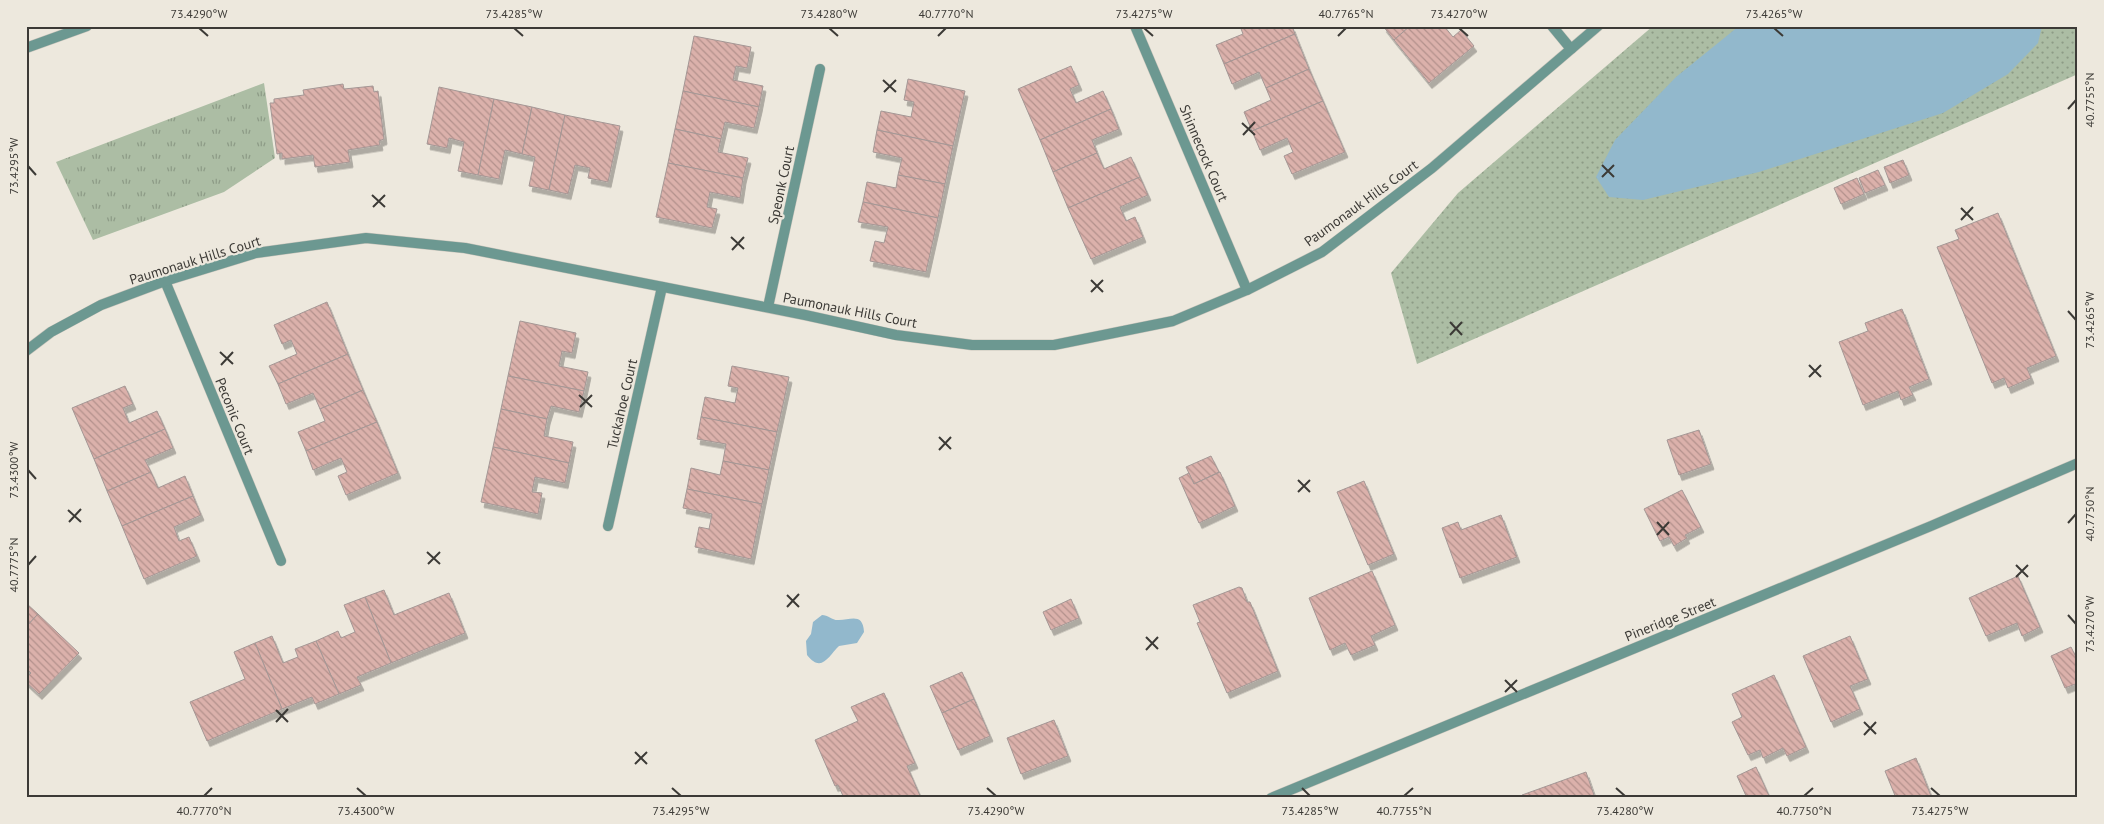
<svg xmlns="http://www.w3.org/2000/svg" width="2104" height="824" font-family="'PT Sans',sans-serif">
  <defs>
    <pattern id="grass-dots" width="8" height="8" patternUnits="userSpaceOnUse" patternTransform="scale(1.25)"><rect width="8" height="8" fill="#acbda4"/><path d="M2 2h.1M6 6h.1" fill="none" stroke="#8d9b86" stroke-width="1.8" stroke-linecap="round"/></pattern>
    <pattern id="park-tufts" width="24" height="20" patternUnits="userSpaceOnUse" patternTransform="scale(1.25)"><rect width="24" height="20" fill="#acbda4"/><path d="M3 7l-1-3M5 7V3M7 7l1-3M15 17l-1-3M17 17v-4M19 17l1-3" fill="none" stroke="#8d9b86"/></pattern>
    <pattern id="building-back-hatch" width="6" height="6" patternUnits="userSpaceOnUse" patternTransform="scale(1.25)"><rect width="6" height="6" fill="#dbb1ab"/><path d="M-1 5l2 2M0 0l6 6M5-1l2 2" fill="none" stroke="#b3918c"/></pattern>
    <filter id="shadow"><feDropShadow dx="3" dy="5.5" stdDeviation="0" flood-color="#0004"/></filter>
  </defs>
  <rect width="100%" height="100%" fill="#ede8dd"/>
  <polygon fill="url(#grass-dots)" points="1653,26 2078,26 2078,74 1417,364 1391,273 1458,193"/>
  <polygon fill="url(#park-tufts)" points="264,83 275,158 224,192 93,240 56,162"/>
  <g fill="#92b8cc">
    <polygon points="1739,26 2042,26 2038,43 2008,74 1943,113 1759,172 1643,200 1609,197 1596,177 1615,140 1676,77"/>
    <path d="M822 615C828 615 833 621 839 620 850 620 863 612 864 632L857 643 839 646C829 655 822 674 807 655L806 641 811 634 813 622Z"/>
  </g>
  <g fill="url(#building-back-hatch)" stroke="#a49795" filter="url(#shadow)">
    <polygon points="1240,26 1292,26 1295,34 1224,64 1216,45 1243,34"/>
    <polygon points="1383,26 1410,26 1394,40"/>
    <polygon points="1410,26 1444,26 1453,37 1461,30 1474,46 1429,83 1394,40"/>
    <polygon points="1295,34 1309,69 1266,88 1259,72 1232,84 1224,64"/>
    <polygon points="694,36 751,47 747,68 736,66 733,80 763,86 759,107 683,91"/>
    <polygon points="1071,66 1079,85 1070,89 1076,103 1103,91 1111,109 1040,140 1018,89"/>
    <polygon points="1309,69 1323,101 1252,131 1244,112 1271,100 1266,88"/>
    <polygon points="908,79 965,91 953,146 877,130 881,111 911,117 914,102 904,100"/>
    <polygon points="343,84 344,89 373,86 374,92 378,91 384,139 379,141 380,145 348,150 350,162 315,167 313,155 282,159 282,153 277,154 270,103 274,103 274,99 304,95 303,90"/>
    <polygon points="439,87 494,99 478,175 458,171 464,142 449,138 447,148 427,144"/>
    <polygon points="683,91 759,107 754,128 725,122 721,139 675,129"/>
    <polygon points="494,99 532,107 522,154 505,150 499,179 478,175"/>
    <polygon points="1323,101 1345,152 1292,174 1284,156 1293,152 1287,138 1260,150 1252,131"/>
    <polygon points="532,107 565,115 549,190 529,186 535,157 522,154"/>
    <polygon points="1111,109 1119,129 1092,140 1097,153 1053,172 1040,140"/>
    <polygon points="565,115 620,126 608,182 588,178 590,168 575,165 568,194 549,190"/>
    <polygon points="675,129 721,139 718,152 748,158 743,178 668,163"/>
    <polygon points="877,130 953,146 945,184 898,175 902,158 873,152"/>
    <polygon points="1097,153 1104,169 1131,157 1140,177 1068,208 1053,172"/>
    <polygon points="1903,160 1909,175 1890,183 1884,167"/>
    <polygon points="668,163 743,178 740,198 710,192 707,207 717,209 712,228 656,217"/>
    <polygon points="1878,170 1885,185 1865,193 1859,178"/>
    <polygon points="898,175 945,184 938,218 863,202 867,182 896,188"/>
    <polygon points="1140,177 1148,195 1120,207 1126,221 1135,217 1143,237 1091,259 1068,208"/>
    <polygon points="1857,178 1864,194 1841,204 1834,188"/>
    <polygon points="863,202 938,218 926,272 870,261 875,241 884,243 888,227 858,222"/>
    <polygon points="1998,213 2056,356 2027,368 2031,378 2008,388 2004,378 1992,383 1937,247 1959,239 1955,230"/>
    <polygon points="327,302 348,354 278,384 269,366 297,354 291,340 282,344 274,325"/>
    <polygon points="1902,309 1929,379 1909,387 1913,395 1901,400 1898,391 1863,405 1839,342 1868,331 1865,323"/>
    <polygon points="520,321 576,333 572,353 562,351 559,366 588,372 584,391 508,376"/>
    <polygon points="348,354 363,390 320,409 313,393 286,404 278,384"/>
    <polygon points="732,366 789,377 777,432 701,417 705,397 735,403 738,388 728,386"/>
    <polygon points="508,376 584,391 579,412 551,406 547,419 501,409"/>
    <polygon points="125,386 133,404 123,408 129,423 157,411 165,429 94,459 72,408"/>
    <polygon points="363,390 377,422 306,451 298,432 325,421 320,409"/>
    <polygon points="501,409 547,419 544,436 573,442 569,463 493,447"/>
    <polygon points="701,417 777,432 769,470 723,461 726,444 697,439"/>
    <polygon points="377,422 398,473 346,495 338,476 347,472 341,458 313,470 306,451"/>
    <polygon points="165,429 173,448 145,460 151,472 107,491 94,459"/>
    <polygon points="1699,430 1711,464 1679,475 1667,440"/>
    <polygon points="493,447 569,463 565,483 535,477 532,492 542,493 538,514 481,502"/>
    <polygon points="1211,456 1219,472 1194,484 1186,467"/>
    <polygon points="723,461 769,470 762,504 687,489 691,468 720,475"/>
    <polygon points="151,472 158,488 185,476 193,496 122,526 107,491"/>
    <polygon points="1220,472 1235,506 1199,523 1179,478 1189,473 1194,484"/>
    <polygon points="1364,481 1394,554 1368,565 1337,492"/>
    <polygon points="687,489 762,504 751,559 695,547 699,527 709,529 712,514 683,508"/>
    <polygon points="1682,490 1701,527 1685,535 1687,538 1674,546 1669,537 1660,541 1644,509"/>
    <polygon points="193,496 201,515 174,527 179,541 189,537 197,556 144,579 122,526"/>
    <polygon points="1501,515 1517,557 1460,578 1442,528 1458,522 1461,530"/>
    <polygon points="1372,571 1395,625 1371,636 1375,645 1351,655 1345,643 1330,650 1309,598"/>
    <polygon points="2018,576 2040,627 2022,636 2017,623 1986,636 1969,598"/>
    <polygon points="1239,587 1242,588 1247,602 1250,602 1278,671 1227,693 1197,623 1200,622 1193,605"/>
    <polygon points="384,590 394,615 449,593 465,633 391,663 365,597"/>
    <polygon points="365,597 391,663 357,677 361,685 339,694 316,641 338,631 341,638 355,632 344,605"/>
    <polygon points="1071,599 1079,618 1051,630 1043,612"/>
    <polygon points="26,603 38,614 26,627"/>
    <polygon points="38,614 79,653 39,694 26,682 26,678 31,673 26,668 26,627"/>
    <polygon points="272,636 283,663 298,657 295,649 316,641 339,694 315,704 312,697 282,709 255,643"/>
    <polygon points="1850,636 1868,679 1850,686 1860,709 1831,722 1803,656"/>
    <polygon points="255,643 282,709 207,741 190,702 245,679 234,652"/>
    <polygon points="2071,647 2078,661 2078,683 2065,688 2051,656"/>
    <polygon points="962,672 974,699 942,713 930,686"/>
    <polygon points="1774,675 1806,747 1787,756 1783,748 1763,758 1760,750 1748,755 1732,722 1742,717 1732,694"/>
    <polygon points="884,693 915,763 907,766 921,798 844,798 838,785 835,786 815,740 858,721 851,707"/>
    <polygon points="974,699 990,736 958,750 942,713"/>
    <polygon points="1054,720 1068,756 1021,774 1007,738"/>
    <polygon points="1916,758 1931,796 1896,798 1885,771"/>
    <polygon points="1756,767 1770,798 1747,798 1737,776"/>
    <polygon points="1586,772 1595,798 1523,798 1522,795"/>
  </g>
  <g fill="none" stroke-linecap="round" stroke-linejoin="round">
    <defs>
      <polyline id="lane" points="26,48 87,26"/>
      <g id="street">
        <polyline points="1135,26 1247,290"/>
        <polyline points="1552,26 1571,49"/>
        <polyline points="165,281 281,561"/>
        <polyline points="768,307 820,69"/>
        <polyline points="26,351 51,332 101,305 165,281 256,253 366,238 465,248 805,315 896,335 972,345 1054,345 1173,321 1247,290 1322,252 1432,168 1598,26"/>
        <polyline points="608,526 662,287"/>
        <polyline points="1271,798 1931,526 2078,463"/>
      </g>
    </defs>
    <use href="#lane" stroke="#cac5bc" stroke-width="11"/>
    <use href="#street" stroke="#cac5bc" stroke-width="11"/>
    <use href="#lane" stroke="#6c9891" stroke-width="10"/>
    <use href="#street" stroke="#6c9891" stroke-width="10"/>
  </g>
  <path fill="none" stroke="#3c3a36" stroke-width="2" d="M199 28 208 36M514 28 523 36M829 28 838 36M1144 28 1153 36M1459 28 1468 36M1774 28 1783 36M938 36 946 28M1338 36 1346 28M883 80 896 92M884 92 896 80M2068 109 2076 100M1242 123 1255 135M1243 135 1255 122M1602 165 1614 177M28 166 36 175M1602 177 1614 165M372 195 385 207M373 207 385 195M1961 208 1973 220M1961 220 1973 207M731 237 744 249M732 250 744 237M1091 280 1103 292M1091 292 1103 280M2068 311 2076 320M1450 322 1462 335M1450 335 1462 322M220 352 233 364M221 365 233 352M1809 365 1821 377M1809 377 1821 365M579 395 592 407M580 407 592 395M939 437 951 449M939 450 951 437M28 470 36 479M1298 480 1310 492M1298 492 1310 480M68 510 81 522M69 522 81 509M1657 522 1669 535M2068 523 2076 514M1657 535 1669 522M427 552 440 564M428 564 440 552M28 565 36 556M2016 565 2028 577M2016 577 2028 565M787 595 799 607M787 607 799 594M2068 615 2076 624M1146 637 1158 649M1146 650 1158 637M1505 680 1517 692M1505 692 1517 680M276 710 288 722M276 722 288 709M1864 722 1876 734M1864 735 1876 722M635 752 647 764M635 764 647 752M357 788 366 796M672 788 681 796M987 788 996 796M1302 788 1310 796M1616 788 1625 796M1931 788 1940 796M204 796 212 788M1404 796 1413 788M1804 796 1813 788"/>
  <g text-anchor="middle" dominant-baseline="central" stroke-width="4.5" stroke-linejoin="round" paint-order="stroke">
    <g font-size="14" fill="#3c3a36" stroke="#ede8dd">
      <text transform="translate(1204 153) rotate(67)">Shinnecock Court</text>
      <text transform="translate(781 185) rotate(-78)">Speonk Court</text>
      <text transform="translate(1361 203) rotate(-36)">Paumonauk Hills Court</text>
      <text transform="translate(195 260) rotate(-17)">Paumonauk Hills Court</text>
      <text transform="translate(850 310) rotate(11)">Paumonauk Hills Court</text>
      <text transform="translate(622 404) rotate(-77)">Tuckahoe Court</text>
      <text transform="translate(235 416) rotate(68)">Peconic Court</text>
      <text transform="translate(1670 619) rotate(-22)">Pineridge Street</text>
    </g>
  </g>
  <rect width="2104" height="824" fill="none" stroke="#ede8dd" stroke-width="55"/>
  <rect x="28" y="28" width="2048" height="768" fill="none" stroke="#3c3a36" stroke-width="2"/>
  <g font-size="12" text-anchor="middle" fill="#3c3a36">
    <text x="199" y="18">73.4290°W</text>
    <text x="514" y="18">73.4285°W</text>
    <text x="829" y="18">73.4280°W</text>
    <text x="946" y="18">40.7770°N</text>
    <text x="1144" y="18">73.4275°W</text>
    <text x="1346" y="18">40.7765°N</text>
    <text x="1459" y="18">73.4270°W</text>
    <text x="1774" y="18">73.4265°W</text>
    <text transform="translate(2090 100) rotate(-90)" y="4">40.7755°N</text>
    <text transform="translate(14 166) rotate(-90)" y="4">73.4295°W</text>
    <text transform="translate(2090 320) rotate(-90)" y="4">73.4265°W</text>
    <text transform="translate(14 470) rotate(-90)" y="4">73.4300°W</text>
    <text transform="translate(2090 514) rotate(-90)" y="4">40.7750°N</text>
    <text transform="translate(14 565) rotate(-90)" y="4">40.7775°N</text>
    <text transform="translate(2090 624) rotate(-90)" y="4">73.4270°W</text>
    <text x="204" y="815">40.7770°N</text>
    <text x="366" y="815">73.4300°W</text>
    <text x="681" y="815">73.4295°W</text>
    <text x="996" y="815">73.4290°W</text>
    <text x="1310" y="815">73.4285°W</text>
    <text x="1404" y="815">40.7755°N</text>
    <text x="1625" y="815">73.4280°W</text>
    <text x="1804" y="815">40.7750°N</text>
    <text x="1940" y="815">73.4275°W</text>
  </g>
</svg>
